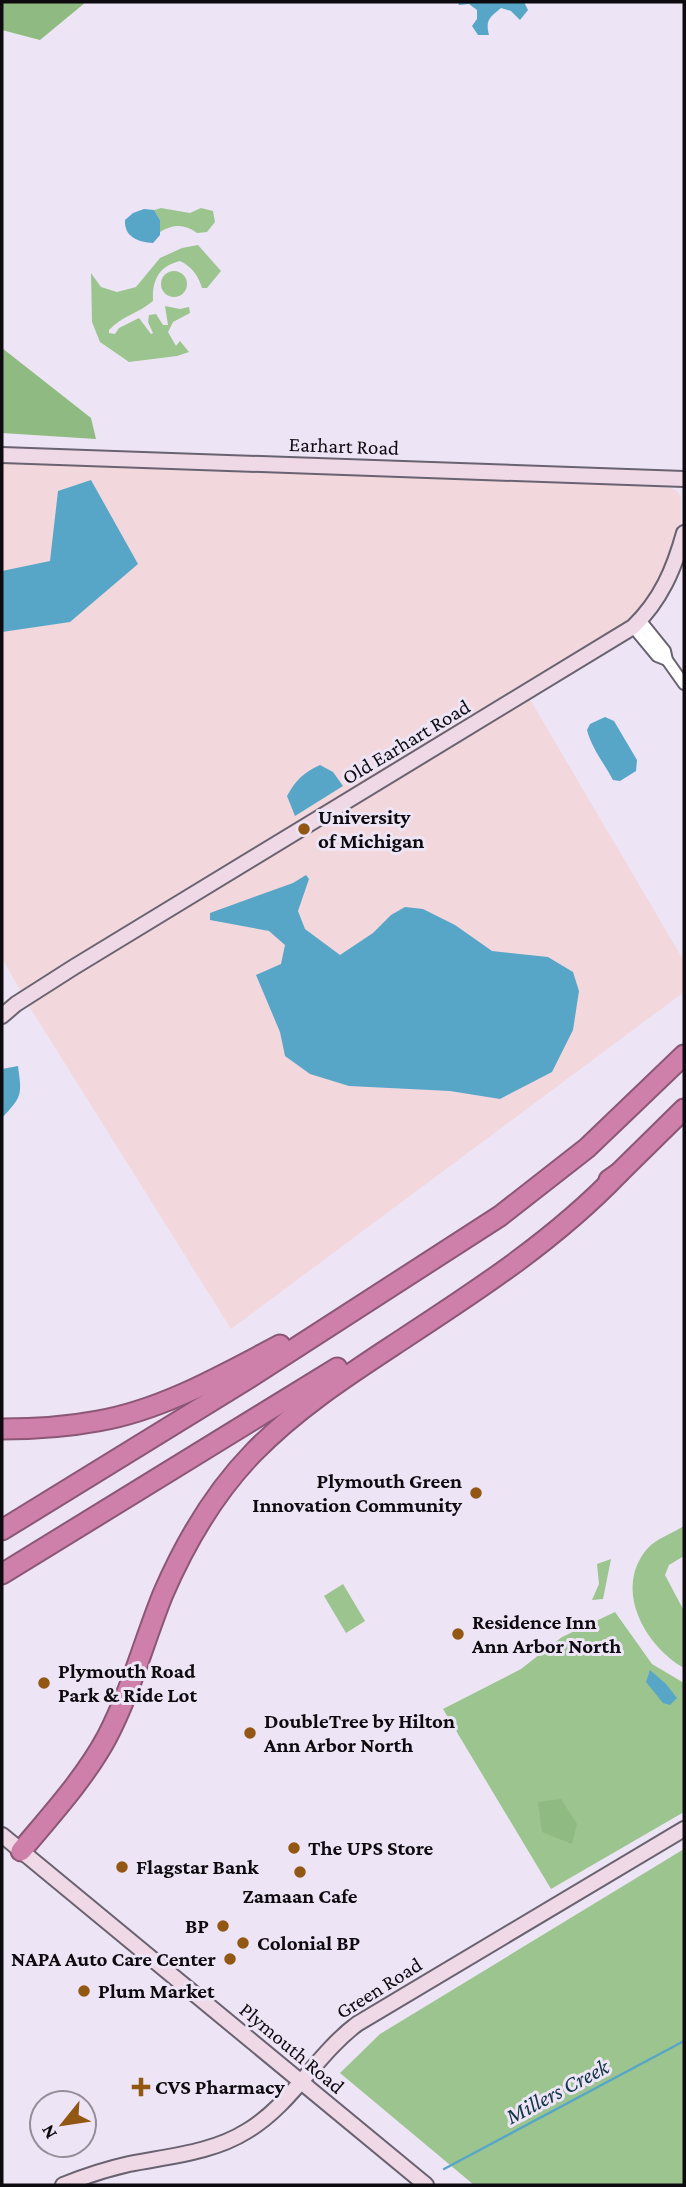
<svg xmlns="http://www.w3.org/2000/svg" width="686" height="2187" font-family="'Crimson Pro',serif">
  <rect width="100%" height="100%" fill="#ede5f5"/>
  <polygon fill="#f2d7dc" points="2,463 664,487 672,488 678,492 681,498 681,528 664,582 633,621 525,691 684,961 684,992 231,1329 29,1006 2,958"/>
  <g fill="#9cc48f">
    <path d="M161 208 190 213 201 208 213 211 215 222 207 232 197 233C184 224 174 224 160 232V220L154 210Z"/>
    <path d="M198 245 221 271 207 288H202C198 275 192 267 180 261 159 266 152 280 153 301 139 313 122 316 109 330V333L115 334 119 328 139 318 151 334 153 333 148 322 149 315 156 314 163 325H168L165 306 180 309 189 307 190 313 173 322 168 332 176 346 180 341 189 352 177 356 129 362 100 342 92 322 91 273 101 287 117 292 136 287 160 258 182 248Z"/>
    <circle cx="174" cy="284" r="13"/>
    <path d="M684 1526V1556L669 1565 665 1575 684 1611V1668C645 1646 613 1589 647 1549 655 1539 673 1533 684 1526Z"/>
    <polygon points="611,1559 603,1599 592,1600 599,1584 597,1564"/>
    <polygon points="343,1584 365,1621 346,1633 324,1596"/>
    <polygon points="615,1612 652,1664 684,1683 684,1812 551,1889 443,1709 521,1669 562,1637"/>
    <polygon points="684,1849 684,2185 474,2185 340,2073 380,2034"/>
  </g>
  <g fill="#8fba81">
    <polygon points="2,2 86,2 40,40 2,30"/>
    <polygon points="2,348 91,418 96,439 2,433"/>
    <polygon points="561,1799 577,1824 572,1844 542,1832 538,1802"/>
  </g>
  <g fill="#57a6c8">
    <path d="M458 2H524L528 10 520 20 511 11 501 8C490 17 485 20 489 35H478L472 26 477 19V10L469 4 459 5Z"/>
    <path d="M144 209 154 210 160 220V235L153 243C138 242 124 237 125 220L133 213Z"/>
    <polygon points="91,480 138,564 70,622 2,632 2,571 50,561 58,491"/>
    <path d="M605 717 614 721 637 760 636 771 620 781 613 780C604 763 592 749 587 730L590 724Z"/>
    <path d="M320 765 333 772 343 786 295 816 287 796C295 781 304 772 320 765Z"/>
    <polygon points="306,875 309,879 298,911 305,929 340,955 373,933 391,915 405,907 423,909 455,925 492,951 548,957 573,972 579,991 573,1030 552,1072 500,1099 450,1091 349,1086 310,1074 285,1056 280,1032 256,975 281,964 285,945 269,931 210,920 210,913 293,883"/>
    <path d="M18 1066C22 1096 22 1096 2 1118V1069Z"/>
    <polygon points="650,1670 666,1684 677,1698 670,1705 663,1703 646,1682"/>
  </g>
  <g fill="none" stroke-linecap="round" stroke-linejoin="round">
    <polyline stroke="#57a6c8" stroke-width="2.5" points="444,2169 684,2041"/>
    <defs>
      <g id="street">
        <polyline points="640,620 665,651 667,660 684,684"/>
        <polyline points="633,627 657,656 667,660"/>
      </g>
      <g id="secondary">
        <polyline points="2,455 684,479"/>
        <path d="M2 1016 16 1004 74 967 633 627C661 600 674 569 684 533"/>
        <polyline points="2,1835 426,2185"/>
        <path d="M63 2185C85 2176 107 2169 129 2164 169 2156 212 2153 247 2131 292 2104 315 2056 357 2024L684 1829"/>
      </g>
      <g id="highway">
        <polyline points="609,1180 619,1173 684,1109"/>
        <path d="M2 1429C34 1429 66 1427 98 1421 162 1410 223 1375 280 1345"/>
        <polyline points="2,1530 249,1378 500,1216 587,1148 684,1055"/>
        <polyline points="2,1574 337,1368"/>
        <path d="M21 1851C51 1815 85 1778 107 1737 131 1691 144 1641 163 1594 185 1543 215 1492 254 1452 299 1406 353 1372 406 1337 481 1288 557 1238 619 1173"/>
      </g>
    </defs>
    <use href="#street" stroke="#696270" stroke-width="14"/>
    <use href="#secondary" stroke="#696270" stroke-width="18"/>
    <use href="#highway" stroke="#8b5775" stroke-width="23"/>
    <use href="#street" stroke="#fff" stroke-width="10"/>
    <use href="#secondary" stroke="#f0d9e6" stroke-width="14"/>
    <use href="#highway" stroke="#ce80ab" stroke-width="19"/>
  </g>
  <g fill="#915713" stroke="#ede5f5" stroke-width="2.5">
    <circle cx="304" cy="829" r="7"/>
    <circle cx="476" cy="1493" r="7"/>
    <circle cx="458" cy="1634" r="7"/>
    <circle cx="44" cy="1683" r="7"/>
    <circle cx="250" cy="1733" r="7"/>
    <circle cx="294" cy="1848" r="7"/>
    <circle cx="122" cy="1867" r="7"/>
    <circle cx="300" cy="1872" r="7"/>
    <circle cx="223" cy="1926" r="7"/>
    <circle cx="243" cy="1943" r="7"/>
    <circle cx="230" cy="1959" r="7"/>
    <circle cx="84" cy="1991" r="7"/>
    <path d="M137.5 2076.5h7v7h7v7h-7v7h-7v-7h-7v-7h7z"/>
  </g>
  <g text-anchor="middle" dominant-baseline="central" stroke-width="6" stroke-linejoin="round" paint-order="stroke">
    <g font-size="21" fill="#0e0b10" stroke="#ede5f5">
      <text transform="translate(344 446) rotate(2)">Earhart Road</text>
      <text transform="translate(406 742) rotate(-31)">Old Earhart Road</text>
      <text transform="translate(379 1988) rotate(-32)">Green Road</text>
      <text transform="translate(292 2048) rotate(40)">Plymouth Road</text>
    </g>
    <g font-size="21" font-weight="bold" fill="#0e0b10" stroke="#ede5f5" text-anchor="start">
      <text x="318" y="817">University<tspan x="318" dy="24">of Michigan</tspan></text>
      <text x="462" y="1481" text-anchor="end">Plymouth Green<tspan x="462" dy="24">Innovation Community</tspan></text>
      <text x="472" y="1622">Residence Inn<tspan x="472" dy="24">Ann Arbor North</tspan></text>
      <text x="58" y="1671">Plymouth Road<tspan x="58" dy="24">Park &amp; Ride Lot</tspan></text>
      <text x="264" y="1721">DoubleTree by Hilton<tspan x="264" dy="24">Ann Arbor North</tspan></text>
      <text x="308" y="1848">The UPS Store</text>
      <text x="136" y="1867">Flagstar Bank</text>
      <text x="300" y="1896" text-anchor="middle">Zamaan Cafe</text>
      <text x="209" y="1926" text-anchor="end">BP</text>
      <text x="257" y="1943">Colonial BP</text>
      <text x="216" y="1959" text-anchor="end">NAPA Auto Care Center</text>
      <text x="98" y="1991">Plum Market</text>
      <text x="155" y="2087">CVS Pharmacy</text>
    </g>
    <g font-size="23" font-style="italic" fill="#113545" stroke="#ede5f5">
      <text transform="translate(557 2091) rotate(-28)">Millers Creek</text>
    </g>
  </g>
  <rect width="686" height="2187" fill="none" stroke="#0e0b10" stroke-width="7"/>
  <g transform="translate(63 2124) rotate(240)"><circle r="33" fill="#ede5f5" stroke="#948e99" stroke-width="2"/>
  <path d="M0-5L12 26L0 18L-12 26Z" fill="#915713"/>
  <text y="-10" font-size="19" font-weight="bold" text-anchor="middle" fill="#0e0b10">N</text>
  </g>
</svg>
